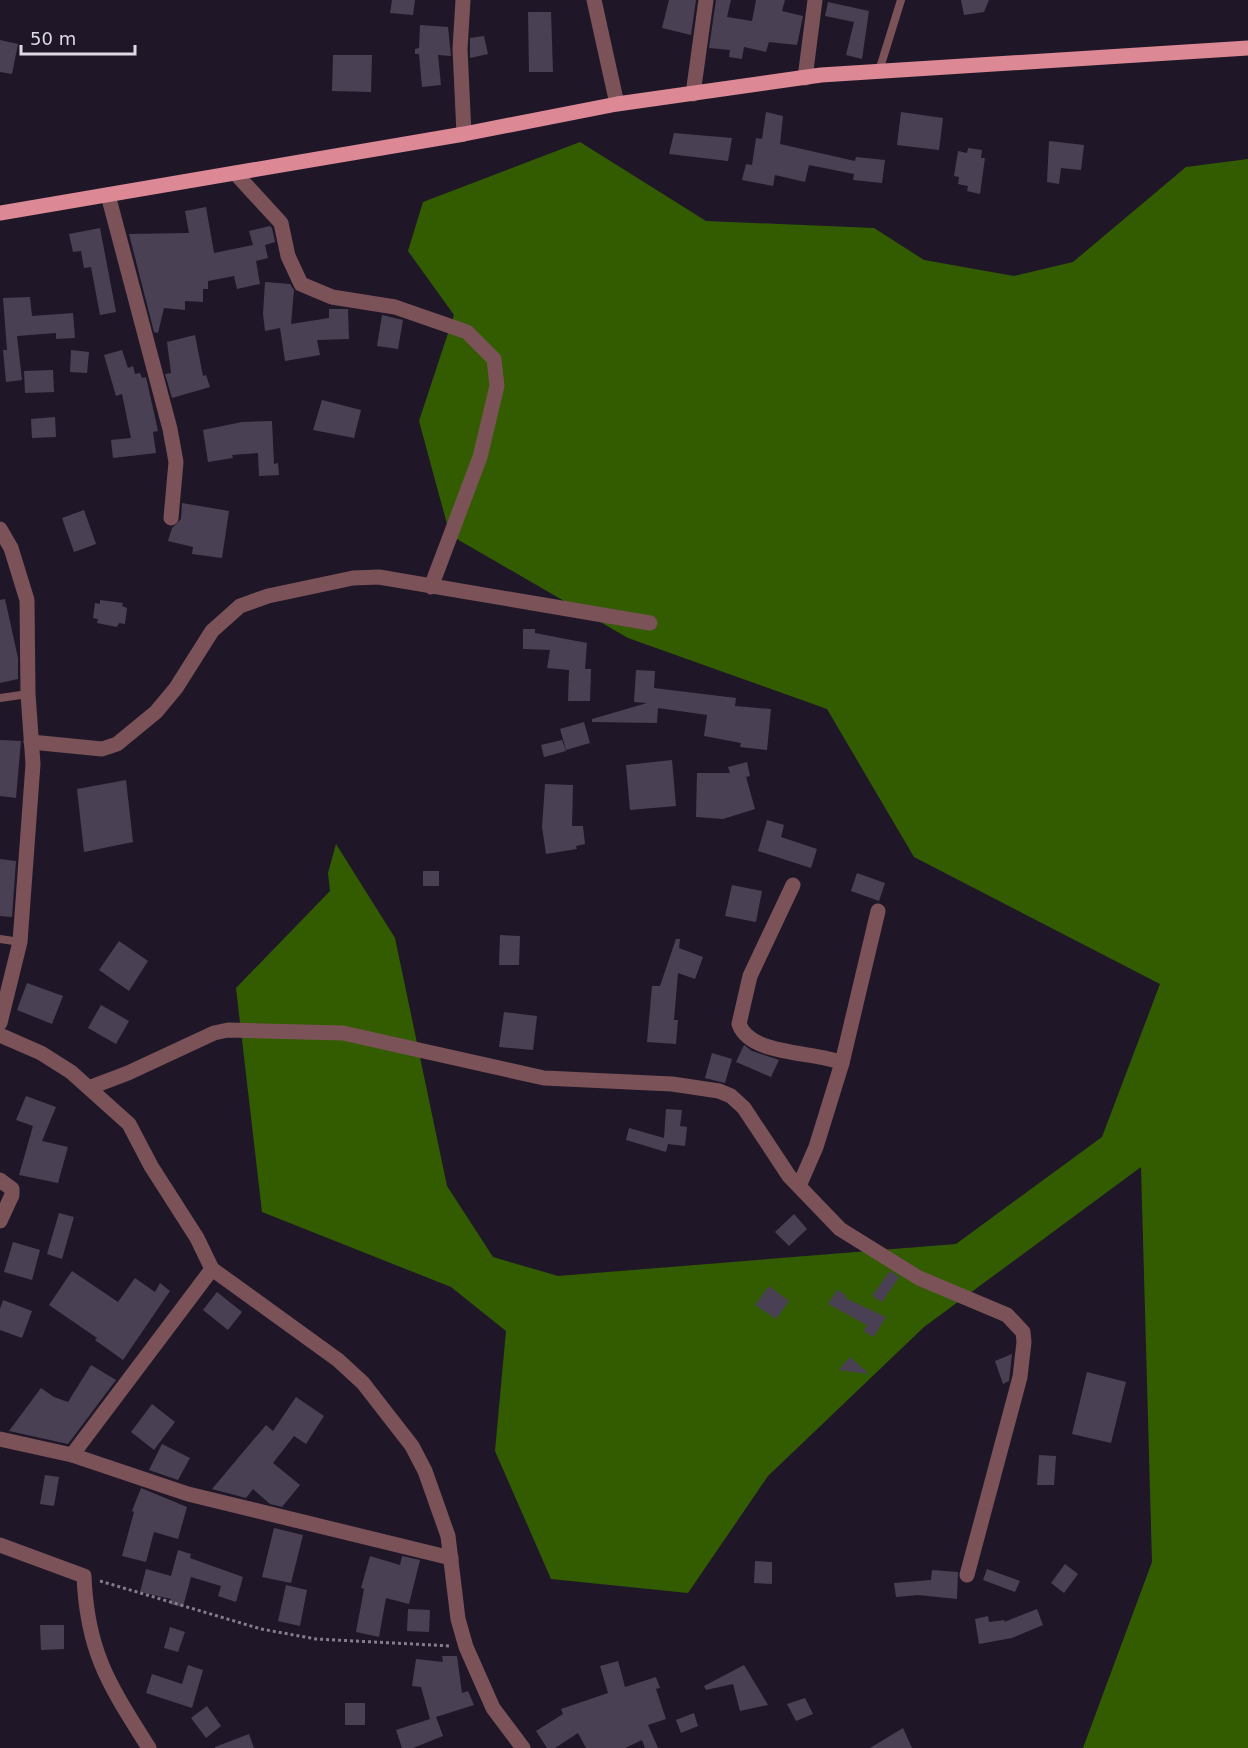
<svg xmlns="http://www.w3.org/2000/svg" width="1248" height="1748" font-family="'DejaVu Sans',sans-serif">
  <rect width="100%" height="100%" fill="#1f1728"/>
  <polygon fill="#335c00" points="580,142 706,221 874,228 924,260 1014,276 1073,262 1186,167 1248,159 1248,1748 1083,1748 1152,1562 1141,1167 924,1327 768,1476 688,1593 551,1579 495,1451 506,1331 451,1287 262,1212 236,988 330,891 328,873 336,844 395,938 447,1186 493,1257 558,1276 956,1244 1102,1137 1160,984 914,857 827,709 628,638 450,535 419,421 454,315 408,251 423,202"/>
  <g fill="#494054">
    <polygon points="392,0 415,0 413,15 390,13"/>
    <polygon points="669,0 696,0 691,35 662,28"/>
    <polygon points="716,0 731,0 727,17 752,21 756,0 785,0 782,11 803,16 797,45 769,42 766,52 744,47 742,59 729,57 730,50 709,48"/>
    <polygon points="961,0 989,0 984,12 964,15"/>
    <polygon points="828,2 869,11 862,59 846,55 854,22 825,16"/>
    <polygon points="528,12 551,12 553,72 529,72"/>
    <polygon points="420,25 448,27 451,56 438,55 441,85 422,87 419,54 415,54 415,49 419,48"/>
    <polygon points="484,36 488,54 470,58 470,38"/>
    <polygon points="0,40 18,44 12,74 0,72"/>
    <polygon points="333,55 372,55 371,92 332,91"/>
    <polygon points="766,112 783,116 780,144 855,161 856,157 885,160 882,183 853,180 854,174 809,165 805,182 775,175 773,186 742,180 746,164 752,165 756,138 762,139"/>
    <polygon points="901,112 943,118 939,150 897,145"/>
    <polygon points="674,133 732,138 728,161 669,154"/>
    <polygon points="1049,141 1084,145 1081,170 1061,168 1059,184 1047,182"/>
    <polygon points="968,148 982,150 981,158 985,158 980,194 967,191 968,186 958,184 959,177 954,176 958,151 967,153"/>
    <polygon points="206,207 214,253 253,245 249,231 270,226 272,228 275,242 265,245 268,258 256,261 260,284 237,289 234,276 208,281 208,289 203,289 203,302 185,301 185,310 164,308 158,333 154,332 129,234 189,233 185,211"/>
    <polygon points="100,228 116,312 100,315 91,267 84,268 81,251 73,252 69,234"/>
    <polygon points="265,282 290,284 294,290 291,324 329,318 329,309 348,309 349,339 317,340 320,355 285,361 280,328 265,331 263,314"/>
    <polygon points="30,297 32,316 73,313 75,338 56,339 56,333 17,336 22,380 6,382 3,350 7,350 3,298"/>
    <polygon points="382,315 403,320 398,349 377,346"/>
    <polygon points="195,335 203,376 206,375 210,387 172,398 165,374 171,373 167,342"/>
    <polygon points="71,350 89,352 87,373 70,372"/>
    <polygon points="122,350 128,368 133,366 135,374 140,373 142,378 146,377 158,431 153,432 156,453 113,458 111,440 131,438 122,394 116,396 104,355"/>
    <polygon points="53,370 54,392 25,393 24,371"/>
    <polygon points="322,400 361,410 354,438 313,430"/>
    <polygon points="55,417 56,437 32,438 31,419"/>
    <polygon points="272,421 274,464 278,463 279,475 259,476 258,453 232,455 233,458 208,462 203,430 242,422"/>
    <polygon points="182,503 229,511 222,558 192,554 193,547 168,541 172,528 181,519"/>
    <polygon points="84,510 96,544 74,552 62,518"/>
    <polygon points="5,599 18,658 18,679 0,683 0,600"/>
    <polygon points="100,600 123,603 122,606 127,608 125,624 119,623 117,627 97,623 98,619 93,618 95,603 100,604"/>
    <polygon points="523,629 535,629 535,633 587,643 585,669 591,669 590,701 568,701 569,670 547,668 550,650 523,649"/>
    <polygon points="636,670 655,671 654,688 736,698 735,706 771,709 767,750 740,747 741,743 704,736 707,715 658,708 657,723 592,722 592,719 647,703 634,702"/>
    <polygon points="584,722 590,743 566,750 560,729"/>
    <polygon points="0,740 21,741 16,798 0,796"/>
    <polygon points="562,740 566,751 544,757 541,745"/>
    <polygon points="672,760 676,806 630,810 626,765"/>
    <polygon points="747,762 750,776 746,777 755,809 723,819 696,817 697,773 730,773 728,767"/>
    <polygon points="126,780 133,842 84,852 77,789"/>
    <polygon points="545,784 573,785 572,826 583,826 585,844 576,846 577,849 546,854 542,827"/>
    <polygon points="767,820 784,825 781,837 817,849 811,868 758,851"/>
    <polygon points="0,859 16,861 12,917 0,916"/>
    <rect x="423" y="871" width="16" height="15"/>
    <polygon points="857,873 885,883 879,901 851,891"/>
    <polygon points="732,885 762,891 756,922 725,916"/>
    <polygon points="500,935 520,936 519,965 499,965"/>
    <polygon points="676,939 680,939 679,948 703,957 695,979 678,973 674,1020 678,1020 676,1044 647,1042 652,986 660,986"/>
    <polygon points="119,941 148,961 129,991 99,970"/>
    <polygon points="27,983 63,996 52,1024 17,1010"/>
    <polygon points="101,1005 129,1021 116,1044 88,1028"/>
    <polygon points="504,1012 537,1016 533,1050 499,1047"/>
    <polygon points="744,1045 752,1051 779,1060 771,1077 736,1062"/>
    <polygon points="712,1053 732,1059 725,1083 705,1078"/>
    <polygon points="26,1096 56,1107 42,1141 68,1147 58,1183 19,1175 33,1126 16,1120"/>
    <polygon points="666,1109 682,1110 680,1126 687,1127 685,1146 668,1144 666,1152 626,1140 629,1128 664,1138"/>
    <polygon points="59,1213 74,1217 62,1259 47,1254"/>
    <polygon points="794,1214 807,1229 789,1246 775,1232"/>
    <polygon points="13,1242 40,1250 32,1280 4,1272"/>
    <polygon points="72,1271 118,1302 135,1278 155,1292 160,1283 170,1291 123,1360 95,1340 97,1338 49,1305"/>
    <polygon points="890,1271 899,1277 882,1302 872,1296"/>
    <polygon points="769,1286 789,1301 776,1319 755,1305"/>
    <polygon points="837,1290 847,1296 845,1298 886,1317 874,1337 863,1331 867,1325 828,1304"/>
    <polygon points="217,1292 242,1312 228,1330 203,1310"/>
    <polygon points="3,1300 32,1311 22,1338 0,1330 0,1309"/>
    <polygon points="1012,1354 1009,1381 1003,1384 995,1361"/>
    <polygon points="850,1357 869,1374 839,1370"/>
    <polygon points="91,1365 116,1380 68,1444 9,1431 41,1388 54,1397 68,1402"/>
    <polygon points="1087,1372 1126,1382 1111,1443 1072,1434"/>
    <polygon points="296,1397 324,1416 306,1444 294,1436 273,1463 300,1485 282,1507 270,1504 253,1489 246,1498 212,1489 266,1425 273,1431"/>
    <polygon points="152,1404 175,1422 154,1450 131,1432"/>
    <polygon points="162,1444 190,1458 178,1480 149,1470"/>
    <polygon points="1039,1455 1056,1456 1054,1485 1037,1485"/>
    <polygon points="45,1475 59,1477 54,1506 40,1504"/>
    <polygon points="141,1488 187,1507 178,1539 154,1532 146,1562 122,1556 134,1512 132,1511"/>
    <polygon points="274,1528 303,1535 291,1583 262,1577"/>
    <polygon points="178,1550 191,1554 190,1558 243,1577 236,1602 218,1596 221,1586 191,1577 183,1607 170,1604 171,1599 140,1592 146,1569 171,1576"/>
    <polygon points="370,1556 400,1565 402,1556 420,1560 409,1604 386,1598 379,1637 356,1632 364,1589 361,1588"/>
    <polygon points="755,1561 772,1562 772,1584 754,1583"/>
    <polygon points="1065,1564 1078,1574 1064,1593 1051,1583"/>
    <polygon points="987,1569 1020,1581 1015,1592 983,1580"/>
    <polygon points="932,1570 958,1572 957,1599 918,1595 896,1597 894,1583 931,1580"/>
    <polygon points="286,1585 307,1590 300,1626 278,1621"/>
    <polygon points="408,1609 430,1610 429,1632 407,1631"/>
    <polygon points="1037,1609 1043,1625 1012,1638 979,1644 975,1619 988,1616 989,1622 1005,1620 1004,1622"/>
    <polygon points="40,1625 64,1625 64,1649 41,1650"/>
    <polygon points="170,1627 185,1632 178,1652 164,1648"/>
    <polygon points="442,1656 457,1656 462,1693 468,1691 474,1705 436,1717 443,1736 413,1748 402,1748 396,1730 430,1719 421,1687 412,1686 416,1659 443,1662"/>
    <polygon points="618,1661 625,1687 656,1677 660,1688 656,1689 666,1719 648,1725 658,1748 645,1748 642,1740 625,1748 586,1748 578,1733 555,1748 547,1748 536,1731 563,1714 561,1709 608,1693 600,1666"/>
    <polygon points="188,1665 203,1670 192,1708 146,1693 152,1674 182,1684"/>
    <polygon points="744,1665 768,1705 740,1711 733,1684 706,1690 704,1686"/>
    <polygon points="805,1698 813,1714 796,1721 787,1704"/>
    <rect x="345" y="1703" width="20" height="22"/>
    <polygon points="207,1706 221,1726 206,1738 191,1718"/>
    <polygon points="694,1713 698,1726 681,1733 676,1720"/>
    <polygon points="903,1728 912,1748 870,1748"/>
    <polygon points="249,1734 254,1748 215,1748 215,1747"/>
  </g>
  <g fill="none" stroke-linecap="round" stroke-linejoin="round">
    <polyline stroke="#847e8c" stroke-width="3" stroke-dasharray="3 3" stroke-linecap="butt" points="100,1581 261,1629 316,1639 451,1646"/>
    <g stroke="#7b5258" stroke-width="8">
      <polyline points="879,71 901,0"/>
      <polyline points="0,698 28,694"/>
      <polyline points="0,939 20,942"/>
    </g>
    <g stroke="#7b5258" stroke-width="15">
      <polyline points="463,0 460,49 464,134"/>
      <polyline points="594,0 617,104"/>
      <polyline points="805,78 815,0"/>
      <polyline points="693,94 706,0"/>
      <polyline points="235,173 281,223 288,256 301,284 332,297 395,307 467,332 494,359 497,386 480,457 431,587"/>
      <polyline points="108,195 170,429 176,462 171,518"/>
      <polyline points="0,529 11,548 27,600 28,694 33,764 20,942 0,1023"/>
      <polyline points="31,742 102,749 117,744 156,712 176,688 212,631 240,606 268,596 353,578 379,577 650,623"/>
      <path d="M793 885 750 976 739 1024C750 1056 815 1051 842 1063L816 1147 799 1186"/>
      <polyline points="0,1035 41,1053 71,1072 129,1124 151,1166 197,1238 212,1269"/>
      <polyline points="842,1063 878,911"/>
      <polyline points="91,1087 128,1073 214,1033 228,1030 343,1033 544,1078 672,1084 719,1091 731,1096 744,1108 789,1176 840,1229 919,1278 1007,1315 1023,1332 1024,1342 1020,1377 967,1575"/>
      <polyline points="0,1180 12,1189 12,1195 0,1221"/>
      <polyline points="0,1439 72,1455 212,1269 338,1360 363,1383 412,1446 425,1471 448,1536 458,1619 466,1647 493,1708 523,1748"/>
      <polyline points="72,1455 188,1494 451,1558"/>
      <path d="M0 1545 84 1576C87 1653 110 1686 149 1748"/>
    </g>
    <polyline stroke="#dc8895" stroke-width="15" points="0,213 464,134 617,104 821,75 1248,48"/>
  </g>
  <path d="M21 45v9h114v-9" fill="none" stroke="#ded9e5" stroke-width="3"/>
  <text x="30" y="45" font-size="18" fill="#ded9e5" stroke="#1f1728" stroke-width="4.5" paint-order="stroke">50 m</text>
</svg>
